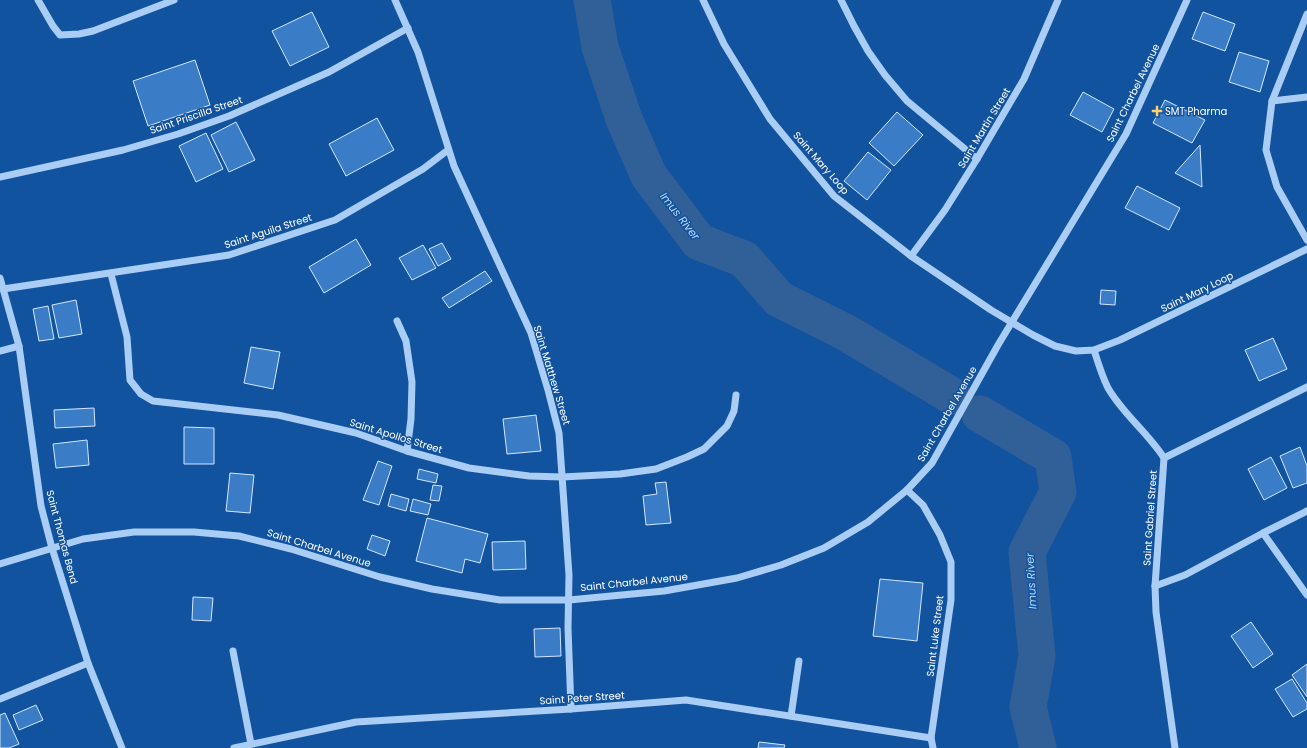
<svg xmlns="http://www.w3.org/2000/svg" width="1307" height="748" font-family="Poppins,sans-serif">
  <rect width="100%" height="100%" fill="#12539f"/>
  <g fill="none" stroke-linecap="round" stroke-linejoin="round">
    <g stroke="#315f97" stroke-width="37">
      <polyline points="592,0 600,47 624,119 649,176 699,242 744,259 779,299 845,332 952,396"/>
      <polyline points="980,414 1053,457 1058,492 1027,552 1037,656 1028,707 1038,748"/>
    </g>
  </g>
  <g fill="#3b7cc6" stroke="#d2e7fe">
    <polygon points="312,12 329,47 290,66 272,31"/>
    <polygon points="1203,12 1235,24 1225,51 1192,39"/>
    <polygon points="1239,52 1269,61 1260,92 1229,82"/>
    <polygon points="195,60 210,105 148,126 133,81"/>
    <polygon points="1083,92 1114,109 1102,132 1070,115"/>
    <polygon points="1165,100 1205,120 1192,143 1153,123"/>
    <polygon points="897,112 923,135 894,166 869,143"/>
    <polygon points="377,118 394,150 346,176 329,144"/>
    <polygon points="236,122 255,160 229,172 211,135"/>
    <polygon points="206,133 223,169 196,182 179,146"/>
    <polygon points="1200,145 1202,187 1175,173"/>
    <polygon points="868,152 891,170 867,200 844,181"/>
    <polygon points="1137,186 1180,208 1169,230 1125,208"/>
    <polygon points="356,239 371,265 324,293 309,267"/>
    <polygon points="442,243 451,259 438,266 429,249"/>
    <polygon points="423,245 436,268 412,280 399,258"/>
    <polygon points="485,271 492,281 449,308 442,298"/>
    <polygon points="1101,290 1116,291 1115,305 1100,304"/>
    <polygon points="76,300 82,334 59,338 52,305"/>
    <polygon points="48,306 54,339 39,341 33,309"/>
    <polygon points="1273,338 1287,369 1259,381 1245,350"/>
    <polygon points="251,347 280,352 273,389 244,383"/>
    <polygon points="94,408 95,426 55,428 54,410"/>
    <polygon points="536,415 541,451 507,454 503,419"/>
    <polygon points="184,427 214,428 214,464 184,464"/>
    <polygon points="87,440 89,465 56,468 53,444"/>
    <polygon points="1300,447 1307,466 1307,483 1293,488 1280,456"/>
    <polygon points="1271,457 1287,488 1264,500 1248,469"/>
    <polygon points="378,461 392,466 379,505 363,500"/>
    <polygon points="419,469 438,474 436,483 417,479"/>
    <polygon points="230,473 254,475 250,513 226,511"/>
    <polygon points="666,482 671,523 646,525 643,496 657,494 655,483"/>
    <polygon points="433,485 442,486 439,501 430,500"/>
    <polygon points="391,494 409,499 406,511 388,506"/>
    <polygon points="413,499 431,504 428,515 410,511"/>
    <polygon points="427,518 488,534 480,563 465,559 462,573 416,561"/>
    <polygon points="372,535 390,541 385,556 367,549"/>
    <polygon points="525,541 526,569 493,570 492,542"/>
    <polygon points="880,579 923,583 917,641 873,636"/>
    <polygon points="193,597 213,598 211,621 192,620"/>
    <polygon points="1251,622 1273,654 1253,668 1231,636"/>
    <polygon points="560,628 561,656 535,657 534,629"/>
    <polygon points="1307,664 1307,697 1292,675"/>
    <polygon points="1292,679 1307,703 1307,709 1293,717 1275,689"/>
    <polygon points="36,705 43,720 19,730 13,715"/>
    <polygon points="5,713 19,744 9,748 0,748 0,715"/>
    <polygon points="759,742 785,745 784,748 758,748"/>
  </g>
  <g fill="none" stroke-linecap="round" stroke-linejoin="round">
    <g stroke="#a9cdf4" stroke-width="7">
      <polyline points="38,0 53,26 60,35 79,34 93,31 174,0"/>
      <polyline points="395,0 418,52 454,166 531,333 548,390 559,433 569,575 568,628 571,709"/>
      <polyline points="703,0 724,44 770,119 834,196 911,256 991,310 1033,335 1055,346 1076,351 1094,350 1120,340 1307,249"/>
      <polyline points="841,0 854,26 868,51 885,75 907,101 977,159"/>
      <polyline points="1307,14 1272,101 1266,150 1277,187 1307,240"/>
      <polyline points="1272,101 1307,97"/>
      <polyline points="0,177 123,150 178,134 229,116 329,72 408,28"/>
      <polyline points="911,256 945,210 977,159 1024,79 1058,0"/>
      <polyline points="111,274 127,337 130,380 141,394 153,401 278,415 356,433 407,451 469,468 529,476 562,477 620,474 656,469 687,457 704,449 727,426 734,411 736,395"/>
      <polyline points="0,278 19,346 41,506 52,548 88,663 122,748"/>
      <polyline points="3,289 229,255 335,220 423,169 448,150"/>
      <polyline points="397,321 406,341 412,382 411,419 407,451"/>
      <path d="M1094 350C1098 363 1102 376 1108 388 1123 414 1148 433 1164 458L1155 586 1156 612 1175 748"/>
      <polyline points="0,351 19,346"/>
      <polyline points="1164,458 1307,387"/>
      <polyline points="907,490 923,505 940,535 951,562 951,600 931,738 933,748"/>
      <polyline points="1263,533 1307,595"/>
      <polyline points="0,564 83,539 134,532 194,532 239,536 291,549 380,577 432,589 500,600 569,600 664,591 737,578 781,565 824,548 868,522 907,490 932,463 998,345 1126,134 1187,0"/>
      <polyline points="1155,586 1185,575 1263,533 1307,511"/>
      <polyline points="233,651 251,744"/>
      <polyline points="0,699 88,663"/>
      <polyline points="791,716 799,661"/>
      <polyline points="234,748 356,722 571,709 686,700 931,738"/>
    </g>
  </g>
  <path fill="#ffd16d" stroke="#12539f" stroke-width="1.5" d="M1155 105h4v4h4v4h-4v4h-4v-4h-4v-4h4z"/>
  <g text-anchor="middle" dominant-baseline="central" stroke-width="3" stroke-linejoin="round" paint-order="stroke">
    <g font-size="10" fill="#fff" stroke="#12539f">
      <text transform="translate(1133 93) rotate(-64)">Saint Charbel Avenue</text>
      <text transform="translate(196 115) rotate(-19)">Saint Priscilla Street</text>
      <text transform="translate(984 128) rotate(-59)">Saint Martin Street</text>
      <text transform="translate(821 163) rotate(49)">Saint Mary Loop</text>
      <text transform="translate(268 231) rotate(-18)">Saint Aguila Street</text>
      <text transform="translate(1197 292) rotate(-26)">Saint Mary Loop</text>
      <text transform="translate(552 375) rotate(73)">Saint Matthew Street</text>
      <text transform="translate(947 414) rotate(-60)">Saint Charbel Avenue</text>
      <text transform="translate(396 436) rotate(17)">Saint Apollos Street</text>
      <text transform="translate(1150 518) rotate(-86)">Saint Gabriel Street</text>
      <text transform="translate(62 537) rotate(75)">Saint Thomas Bend</text>
      <text transform="translate(319 548) rotate(17)">Saint Charbel Avenue</text>
      <text transform="translate(634 582) rotate(-6)">Saint Charbel Avenue</text>
      <text transform="translate(935 636) rotate(-83)">Saint Luke Street</text>
      <text transform="translate(582 698) rotate(-4)">Saint Peter Street</text>
    </g>
    <g font-size="10" fill="#fff" stroke="#12539f" text-anchor="start">
      <text x="1165" y="111">SMT Pharma</text>
    </g>
    <g font-size="11" font-style="italic" fill="#b6d7fb" stroke="#12539f">
      <text transform="translate(680 216) rotate(52)">Imus River</text>
      <text transform="translate(1031 581) rotate(-93)">Imus River</text>
    </g>
  </g>
</svg>
